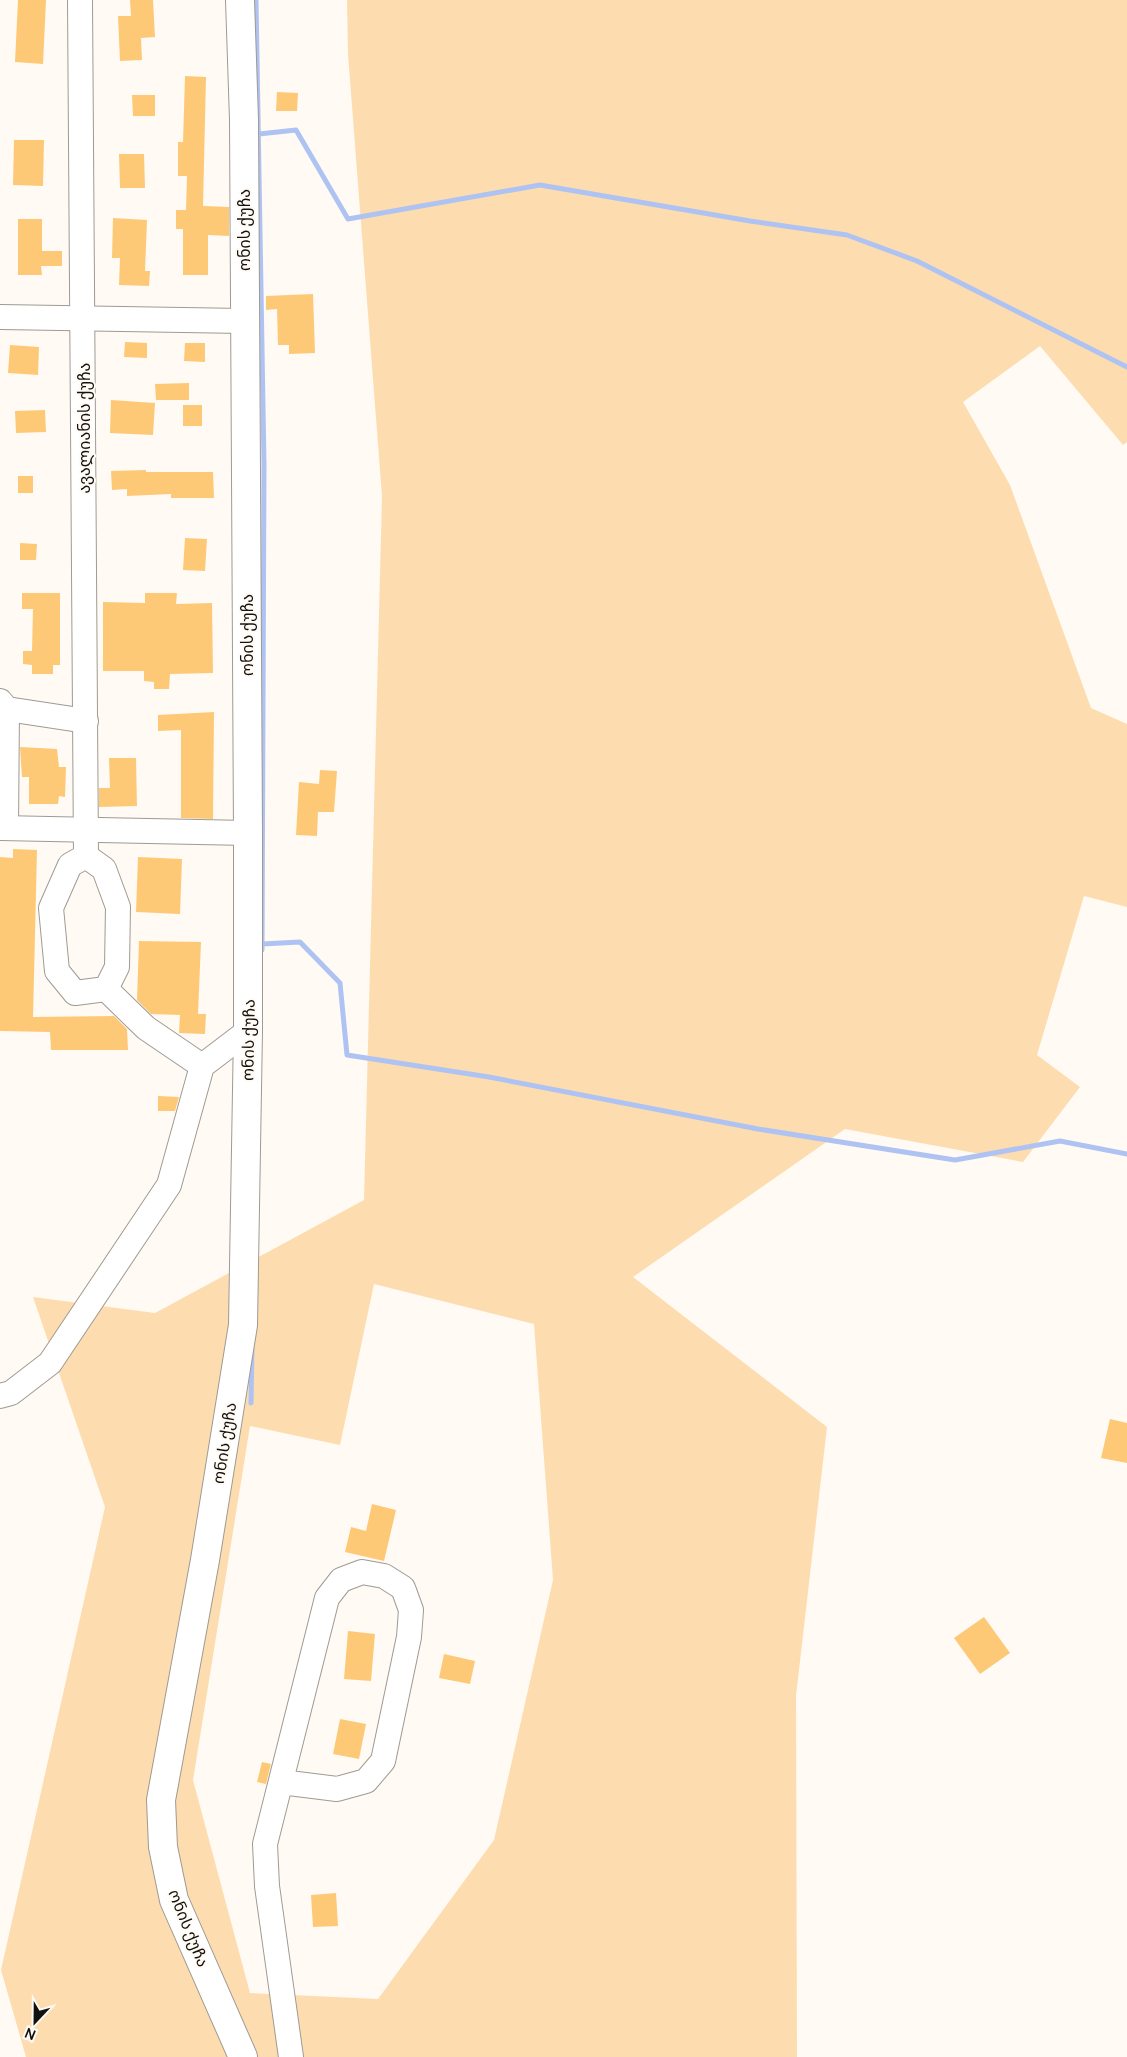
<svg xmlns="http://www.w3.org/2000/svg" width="1127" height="2057" font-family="Manrope,'Noto Sans Georgian',sans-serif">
  <rect width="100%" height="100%" fill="#fffaf4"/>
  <path fill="#fdddaf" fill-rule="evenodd" d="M347 0H1127V442L1123 445 1040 346 963 402 1010 485 1091 708 1127 724V907L1084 896 1037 1055 1080 1087 1023 1162 845 1129 633 1277 827 1427 796 1696 797 2057H26L1 1970 105 1507 33 1297 155 1313 364 1200 382 496 348 54ZM374 1284 534 1324 553 1580 494 1840 378 1999 250 1993 193 1780 250 1426 340 1445Z"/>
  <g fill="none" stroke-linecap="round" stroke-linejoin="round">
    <g stroke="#afc3f3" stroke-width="5">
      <polyline points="256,0 264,464 262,950"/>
      <polyline points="259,134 296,130 348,219 540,185 750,221 847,235 917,261 1127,367"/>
      <polyline points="262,944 300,942 340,983 347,1055 489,1077 758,1129 955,1160 1060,1141 1127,1154"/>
      <polyline points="251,1403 252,1348"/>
    </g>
  </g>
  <g fill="#fec976">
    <polygon points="18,0 46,0 43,64 15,62"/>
    <polygon points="130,0 153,0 155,37 141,38 142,60 120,61 118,16 131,16"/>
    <polygon points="185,76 206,77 203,206 229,207 229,236 208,235 208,275 183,275 183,229 176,229 176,210 186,210 187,176 178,176 178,142 183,142"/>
    <polygon points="277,92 298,93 297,111 276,111"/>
    <polygon points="132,95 155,95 155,116 133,116"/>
    <polygon points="14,140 44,140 43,186 13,185"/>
    <polygon points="119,154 144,154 145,188 120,188"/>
    <polygon points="113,218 147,220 145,271 150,271 149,286 119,285 120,258 112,258"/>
    <polygon points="18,219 42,219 42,251 62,251 62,266 41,266 42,275 18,275"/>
    <polygon points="313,294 315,353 289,354 289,345 278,345 277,309 266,310 266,296"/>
    <polygon points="125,342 147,343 147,358 124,357"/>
    <polygon points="185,343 205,343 205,362 184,361"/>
    <polygon points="10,345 39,347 38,375 8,373"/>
    <polygon points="189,383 189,400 156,400 155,384"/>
    <polygon points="111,400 155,403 153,435 110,433"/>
    <rect x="183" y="405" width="19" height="21"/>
    <polygon points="45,410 46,432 16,433 15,411"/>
    <polygon points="146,470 146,472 213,472 214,498 171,498 171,494 127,496 127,489 112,490 111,471"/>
    <rect x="18" y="476" width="15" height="17"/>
    <polygon points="185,538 207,539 205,571 183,570"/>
    <polygon points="20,543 37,544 36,560 20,560"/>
    <polygon points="22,593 60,593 60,665 53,665 53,674 32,674 32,665 23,664 23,651 32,651 33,609 22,609"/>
    <polygon points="145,593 177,593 176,604 212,603 213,673 170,674 169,689 154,689 154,682 144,681 144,671 103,671 103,602 145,603"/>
    <polygon points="214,712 213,819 181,818 181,730 158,731 158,715"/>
    <polygon points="20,747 57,749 59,767 66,767 65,797 59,796 58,804 29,804 29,777 22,777"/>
    <polygon points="109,758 136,758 137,806 99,807 99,788 110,788"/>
    <polygon points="320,770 337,771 334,812 318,812 317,836 296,835 299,782 319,784"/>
    <polygon points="13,849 37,850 33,1017 114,1016 127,1029 128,1050 51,1050 50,1032 0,1031 0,857 13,858"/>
    <polygon points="138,857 182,859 180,914 136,912"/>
    <polygon points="139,941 201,942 198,1014 206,1014 205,1034 179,1033 180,1015 151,1014 137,1000"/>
    <polygon points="158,1096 179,1097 175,1111 158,1111"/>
    <polygon points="1110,1419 1127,1423 1127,1463 1101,1458"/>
    <polygon points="372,1504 396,1510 384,1561 345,1552 351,1527 366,1531"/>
    <polygon points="984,1617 1010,1653 980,1674 954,1638"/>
    <polygon points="348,1631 375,1634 371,1681 344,1679"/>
    <polygon points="444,1654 475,1661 470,1684 439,1678"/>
    <polygon points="340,1719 366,1724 359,1759 333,1754"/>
    <polygon points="262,1762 271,1764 266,1784 257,1782"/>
    <polygon points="336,1893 338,1926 313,1927 311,1895"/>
  </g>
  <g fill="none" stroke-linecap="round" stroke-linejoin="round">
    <defs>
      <g id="minor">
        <polyline points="80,0 86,856 70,865 51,908 57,971 75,993 106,989 117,967 118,907 104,869 86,856"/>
        <polyline points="0,317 244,321"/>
        <polyline points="0,701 7,709 86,721"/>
        <polyline points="0,828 248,833"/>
        <polyline points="6,828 7,709"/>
        <polyline points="106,989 146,1028 202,1066"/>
        <polyline points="0,1396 11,1393 50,1363 169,1185 202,1066 248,1031"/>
        <polyline points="281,1782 337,1789 366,1781 383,1761 409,1637 411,1610 403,1588 384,1576 362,1572 341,1580 327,1598 265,1844 267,1886 291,2057"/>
      </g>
      <polyline id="major" points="240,0 244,120 248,833 248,1031 243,1325 205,1560 161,1800 163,1847 174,1900 243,2057"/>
    </defs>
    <use href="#minor" stroke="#9f9a92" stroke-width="26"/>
    <use href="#major" stroke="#9f9a92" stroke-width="30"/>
    <use href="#minor" stroke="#fff" stroke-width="24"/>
    <use href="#major" stroke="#fff" stroke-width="28"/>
  </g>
  <g text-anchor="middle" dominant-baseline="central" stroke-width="4" stroke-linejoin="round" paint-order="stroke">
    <g font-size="16" fill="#13110e" stroke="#fffaf4">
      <text transform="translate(244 230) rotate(-90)">ონის ქუჩა</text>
      <text transform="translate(84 428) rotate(-90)">ავალიანის ქუჩა</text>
      <text transform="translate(247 635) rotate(-90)">ონის ქუჩა</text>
      <text transform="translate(248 1040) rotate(-89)">ონის ქუჩა</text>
      <text transform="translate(224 1443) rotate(-81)">ონის ქუჩა</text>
      <text transform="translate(189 1928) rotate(68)">ონის ქუჩა</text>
    </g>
  </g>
  <g transform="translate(35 2022) rotate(202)" stroke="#fffaf4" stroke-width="4" paint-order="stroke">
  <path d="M0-4L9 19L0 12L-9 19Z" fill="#13110e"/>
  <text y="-8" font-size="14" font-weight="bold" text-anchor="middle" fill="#13110e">N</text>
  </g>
</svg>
